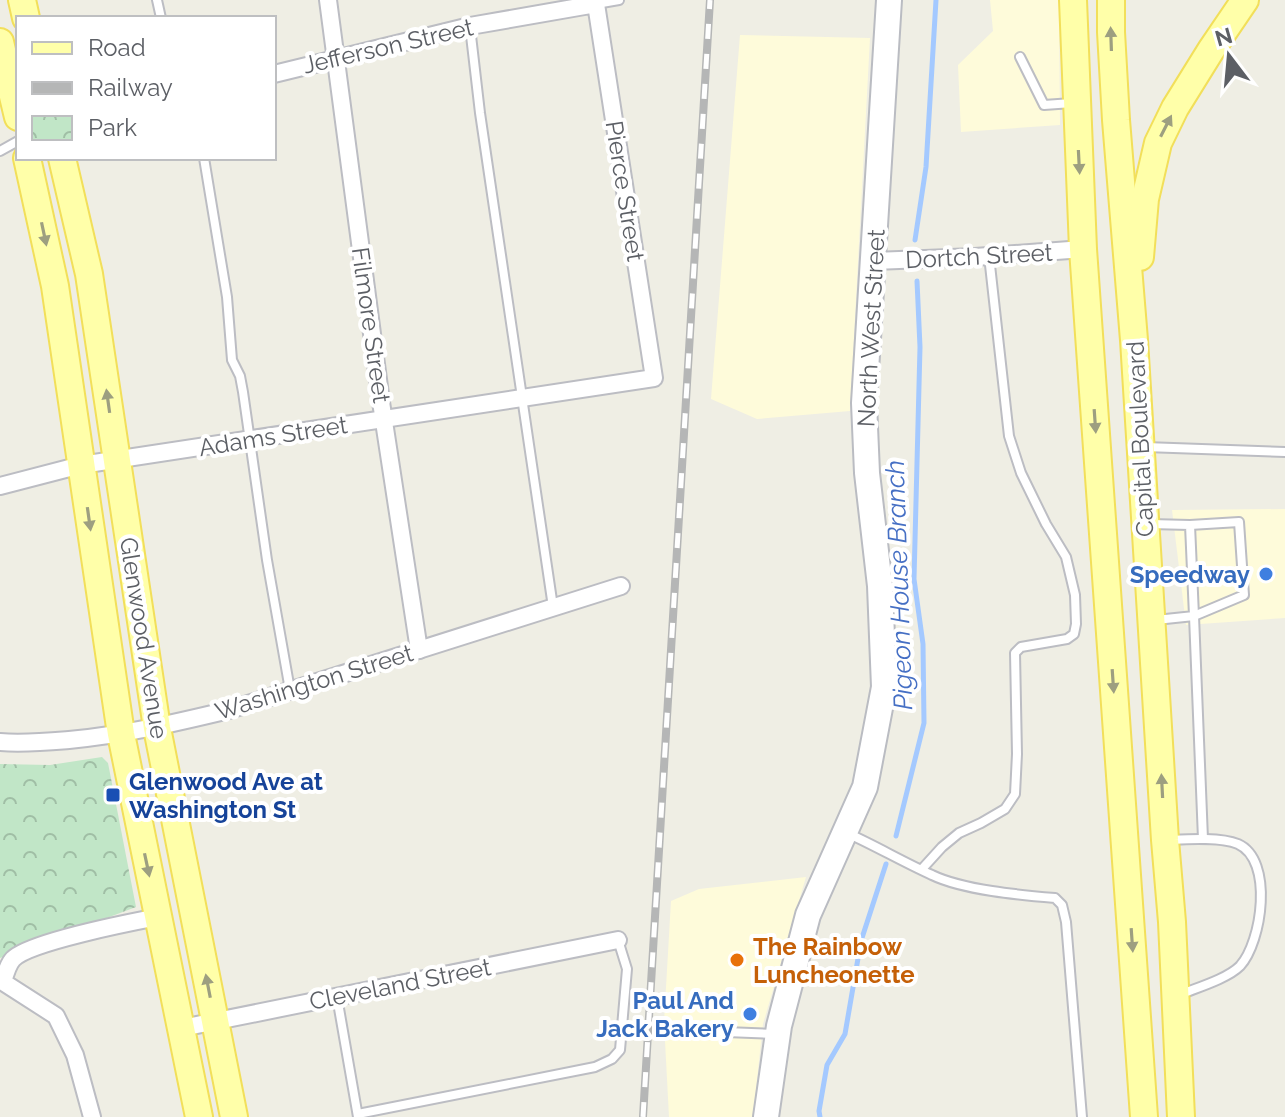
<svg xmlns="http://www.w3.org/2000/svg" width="1285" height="1117" font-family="Raleway,sans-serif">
  <defs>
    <pattern id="park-crowns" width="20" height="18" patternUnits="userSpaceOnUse" patternTransform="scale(2)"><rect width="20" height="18" fill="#c1e6c7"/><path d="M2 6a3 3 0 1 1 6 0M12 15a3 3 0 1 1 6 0" fill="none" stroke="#a0bea5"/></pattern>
  </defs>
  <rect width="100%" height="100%" fill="#efeee4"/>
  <g fill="#fefbda">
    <polygon points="990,0 1059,0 1060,125 961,132 958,65 993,31"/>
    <polygon points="740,35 870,38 850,411 757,419 711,399"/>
    <polygon points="1285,509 1285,618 1186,625 1172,510"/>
    <polygon points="806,877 763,1024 753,1117 669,1117 664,1022 671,901 699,889"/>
  </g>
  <polygon fill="url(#park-crowns)" points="102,757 108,763 136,907 0,958 0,764 50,765"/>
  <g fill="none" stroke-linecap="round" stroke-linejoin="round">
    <g stroke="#a4c9ff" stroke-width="5">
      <polyline points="915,240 926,167 936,0"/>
      <polyline points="896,836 924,723 923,644 914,579 920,347 917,281"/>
      <polyline points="820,1117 819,1111 827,1065 845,1034 861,941 886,864"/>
    </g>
    <defs>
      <g id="lane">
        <polyline points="157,0 161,18"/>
        <polyline points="596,4 619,0"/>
        <polyline points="470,27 480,113 553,607"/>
        <polyline points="1020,57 1044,105 1072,103"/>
        <polyline points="0,151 18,141"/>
        <polyline points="204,158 227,297 232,360 240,376 243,392 267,560 290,690"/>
        <polyline points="1145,447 1285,452"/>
        <polyline points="1150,524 1190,525 1194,616 1156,620"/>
        <polyline points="1190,525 1239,522 1244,595 1194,616 1203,839"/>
        <path d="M847 833C876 846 903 862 932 875 963 890 1020 895 1055 898L1062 905 1066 922 1082 1117"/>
        <path d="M1171 840C1189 839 1221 837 1238 844 1274 860 1262 942 1240 966 1227 979 1196 988 1179 995"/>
        <polyline points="922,869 942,847 959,833 981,823 1005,809 1015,794 1017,754 1015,653 1021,647 1067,639 1074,634 1076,624 1075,595 1066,557 1046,524 1021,473 1009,436 989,256"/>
        <polyline points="337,997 358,1117"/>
        <polyline points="675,1030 774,1034"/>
        <polyline points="358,1114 595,1067 612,1059 620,1050 627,969 618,940"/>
      </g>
      <g id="street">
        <polyline points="328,0 381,402 419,650"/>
        <polyline points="874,261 975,257 1083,249"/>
        <polyline points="0,486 81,465 654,378 596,4 470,26 274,74"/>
        <path d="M0 742C23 744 45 742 69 740 123 735 175 723 229 710L621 586"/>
        <polyline points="182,1028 618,940"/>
        <path d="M92 1117 75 1055 56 1016 3 982C5 975 8 964 13 959 29 942 132 922 158 917"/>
      </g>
      <polyline id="secondary" points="766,1117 779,1026 808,915 865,787 884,687 880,586 867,473 864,403 889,0"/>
      <g id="primary">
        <polyline points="22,0 26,18"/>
        <polyline points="1073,0 1083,249 1144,1117"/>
        <polyline points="1111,0 1111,32 1116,120 1134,340 1165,840 1172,922 1181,1117"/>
        <polyline points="0,42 18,117"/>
        <polyline points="27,158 55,286 121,734 199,1117"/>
        <polyline points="62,158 89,274 157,728 234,1117"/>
        <polyline points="1140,257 1145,199 1158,143 1175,108 1211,50 1245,0"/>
      </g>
    </defs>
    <use href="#lane" stroke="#bcbdc3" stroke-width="12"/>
    <use href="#street" stroke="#bcbdc3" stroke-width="20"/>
    <use href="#secondary" stroke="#babcc2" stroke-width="28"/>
    <use href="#primary" stroke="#f2df5a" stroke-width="30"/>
    <use href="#lane" stroke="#fff" stroke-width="8"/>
    <use href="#street" stroke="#fff" stroke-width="16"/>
    <use href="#secondary" stroke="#fff" stroke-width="24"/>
    <use href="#primary" stroke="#ffffa9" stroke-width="26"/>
    <defs>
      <polyline id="rail" points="643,1117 710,0"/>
    </defs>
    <use href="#rail" stroke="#b5b6b6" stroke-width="8"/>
    <use href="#rail" stroke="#fff" stroke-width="5" stroke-dasharray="15" stroke-linecap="butt"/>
  </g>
  <defs><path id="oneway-solid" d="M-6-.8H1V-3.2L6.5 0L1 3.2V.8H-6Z" transform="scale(2)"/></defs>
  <g fill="#9d9f80">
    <use href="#oneway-solid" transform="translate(1111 39) rotate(-92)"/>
    <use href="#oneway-solid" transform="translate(1166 126) rotate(-63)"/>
    <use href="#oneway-solid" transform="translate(1079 162) rotate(87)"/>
    <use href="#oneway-solid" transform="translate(44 234) rotate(78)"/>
    <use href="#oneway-solid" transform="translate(108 401) rotate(-98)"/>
    <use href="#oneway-solid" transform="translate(1095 421) rotate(86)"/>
    <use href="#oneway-solid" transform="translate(89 519) rotate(82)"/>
    <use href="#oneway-solid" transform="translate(1113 681) rotate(86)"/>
    <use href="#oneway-solid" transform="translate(1162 786) rotate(-93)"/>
    <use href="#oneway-solid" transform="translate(147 865) rotate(78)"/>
    <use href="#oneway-solid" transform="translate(1132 940) rotate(86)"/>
    <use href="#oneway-solid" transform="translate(208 986) rotate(-101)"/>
  </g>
  <g fill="#3f7fe0" stroke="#fff" stroke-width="3">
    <circle cx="1266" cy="574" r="8"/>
    <circle cx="750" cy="1014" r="8"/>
  </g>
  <rect fill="#1a4fb4" stroke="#fff" stroke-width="3" x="105" y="787" width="16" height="16" rx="4"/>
  <circle fill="#e8710a" stroke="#fff" stroke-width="3" cx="737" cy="960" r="8"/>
  <g text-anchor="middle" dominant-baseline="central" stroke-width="8" stroke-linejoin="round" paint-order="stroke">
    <g font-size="24" fill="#5c5f65" stroke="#fff">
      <text transform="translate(388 46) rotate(-13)">Jefferson Street</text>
      <text transform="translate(625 191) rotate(81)">Pierce Street</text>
      <text transform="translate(979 256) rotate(-3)">Dortch Street</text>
      <text transform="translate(371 325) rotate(82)">Filmore Street</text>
      <text transform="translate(871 328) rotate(-87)">North West Street</text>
      <text transform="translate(273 436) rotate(-9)">Adams Street</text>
      <text transform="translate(1140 439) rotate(-93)">Capital Boulevard</text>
      <text transform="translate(144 638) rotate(81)">Glenwood Avenue</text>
      <text transform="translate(314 682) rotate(-17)">Washington Street</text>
      <text transform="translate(400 984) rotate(-11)">Cleveland Street</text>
    </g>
    <g font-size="24" font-weight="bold" fill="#366cbe" stroke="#fff" text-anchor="end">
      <text x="1250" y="574">Speedway</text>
      <text x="734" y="1000">Paul And<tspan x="734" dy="28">Jack Bakery</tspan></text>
    </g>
    <g font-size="24" font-weight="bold" fill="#164399" stroke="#fff" text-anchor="start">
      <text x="129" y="781">Glenwood Ave at<tspan x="129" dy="28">Washington St</tspan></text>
    </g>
    <g font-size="24" font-weight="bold" fill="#c56008" stroke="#fff" text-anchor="start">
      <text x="753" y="946">The Rainbow<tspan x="753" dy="28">Luncheonette</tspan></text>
    </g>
    <g font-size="26" font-style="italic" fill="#456fc4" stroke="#fff">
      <text transform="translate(899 585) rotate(-92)">Pigeon House Branch</text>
    </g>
  </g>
  <rect x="16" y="16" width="260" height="144" fill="#ffffff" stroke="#bebfc1" stroke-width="2"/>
  <rect x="32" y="42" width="40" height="12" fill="#ffffa9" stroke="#bebfc1" stroke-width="2"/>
  <text x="88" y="56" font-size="24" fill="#5c5f65">Road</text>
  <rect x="32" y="82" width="40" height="12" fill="#b5b6b6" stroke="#bebfc1" stroke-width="2"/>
  <text x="88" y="96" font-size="24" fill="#5c5f65">Railway</text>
  <rect x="32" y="116" width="40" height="24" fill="url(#park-crowns)" stroke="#bebfc1" stroke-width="2"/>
  <text x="88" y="136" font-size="24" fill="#5c5f65">Park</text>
  <g transform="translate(1229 56) rotate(344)" stroke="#ffffff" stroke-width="6" paint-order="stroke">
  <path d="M0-6L14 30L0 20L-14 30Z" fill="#5c5f65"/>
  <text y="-12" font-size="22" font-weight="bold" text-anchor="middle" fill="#5c5f65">N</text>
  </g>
</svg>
